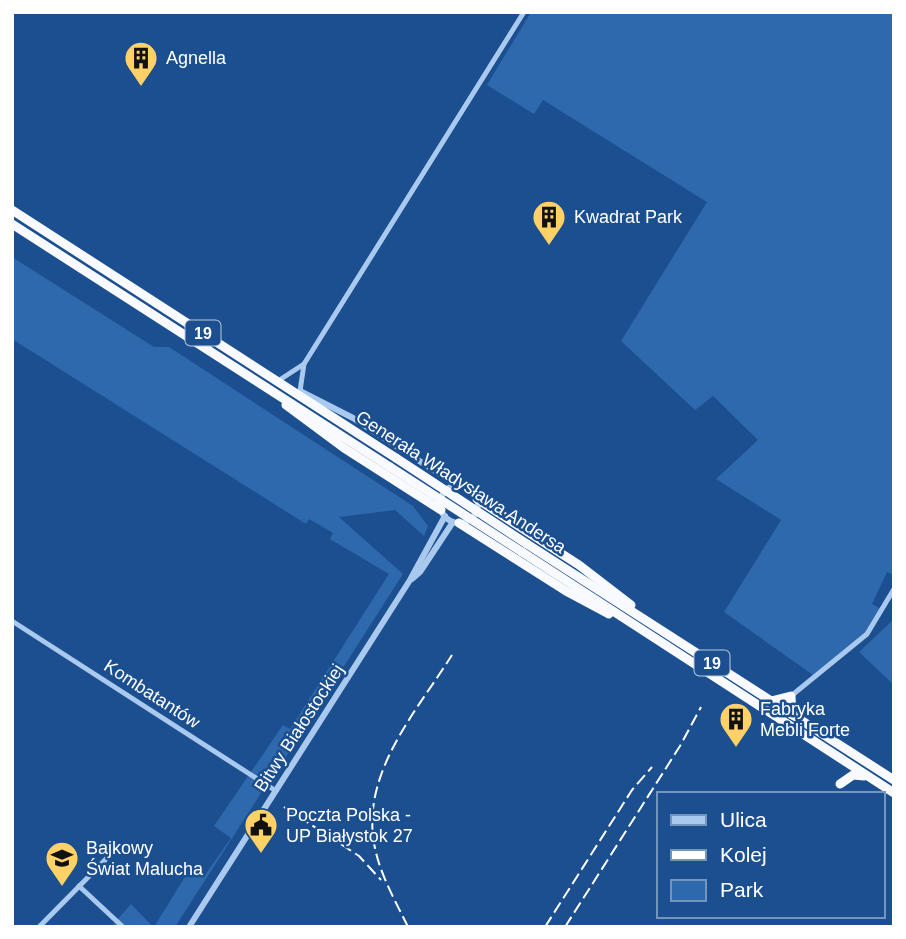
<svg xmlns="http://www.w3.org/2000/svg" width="906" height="939" font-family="Helvetica,sans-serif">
  <rect width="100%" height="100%" fill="#1b4f8f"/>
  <g fill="#2e69ad">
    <polygon points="531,12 894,12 894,575 887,572 872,604 883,610 874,625 813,675 724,612 781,520 716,479 758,440 713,396 695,410 621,341 707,202 543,100 534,114 487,85"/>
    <polygon points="12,257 154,347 169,347 413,506 428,526 424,536 395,510 339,517 403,574 282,763 269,780 263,777 259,786 263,790 175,927 154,927 191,867 205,875 231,838 214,826 283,725 290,729 389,574 330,539 333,533 309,519 306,524 12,339"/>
    <polygon points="894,619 894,685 859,652"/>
    <polygon points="131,904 153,927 111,927"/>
  </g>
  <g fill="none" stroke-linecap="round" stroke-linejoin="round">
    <g stroke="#a9c9ee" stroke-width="5">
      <polyline points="281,379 304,364 524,12"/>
      <polyline points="300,391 304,364"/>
      <polyline points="12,621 276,791"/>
      <polyline points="791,696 867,634 894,589"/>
      <polyline points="79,886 123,927"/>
      <polyline points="39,927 112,853"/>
    </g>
    <g stroke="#a9c9ee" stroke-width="6">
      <polyline points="300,391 353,418 458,486"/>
      <circle cx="459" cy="504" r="19"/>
      <polyline points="412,579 420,572 453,522"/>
      <polyline points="189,927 410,580 445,516"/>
    </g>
    <g stroke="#f8faff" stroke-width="9">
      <polyline points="12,210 396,458"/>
      <polyline points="12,224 390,467"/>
      <polyline points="286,405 344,448 441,510"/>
      <polyline points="477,499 579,565 631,605"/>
      <polyline points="459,523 566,591 609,614"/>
      <polyline points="527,544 894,780"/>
      <polyline points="522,552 894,793"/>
      <polyline points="771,701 791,696 792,715"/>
      <polyline points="840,784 853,775 864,776"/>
    </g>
    <g stroke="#fff" stroke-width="2" stroke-dasharray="12 5" stroke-linecap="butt">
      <polyline points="284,807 359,856 381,880"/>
      <path d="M408 927C395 900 379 873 374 843 362 772 416 712 452 655"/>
      <polyline points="545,927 632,790 652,767"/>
      <polyline points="565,927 680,746 701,707"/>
    </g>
    <g stroke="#f8faff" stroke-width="9">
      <polyline points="396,458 527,544"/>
      <polyline points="390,467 522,552"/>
    </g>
  </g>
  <defs>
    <symbol id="building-pin" viewBox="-11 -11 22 30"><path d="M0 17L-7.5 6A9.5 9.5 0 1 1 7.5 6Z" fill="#ffd166" stroke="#1b4f8f"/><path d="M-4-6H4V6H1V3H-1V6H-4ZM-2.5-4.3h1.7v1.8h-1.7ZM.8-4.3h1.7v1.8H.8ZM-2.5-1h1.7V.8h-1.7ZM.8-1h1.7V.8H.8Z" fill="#111"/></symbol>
    <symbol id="civic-pin" viewBox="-11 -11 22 30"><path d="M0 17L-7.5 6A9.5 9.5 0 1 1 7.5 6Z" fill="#ffd166" stroke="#1b4f8f"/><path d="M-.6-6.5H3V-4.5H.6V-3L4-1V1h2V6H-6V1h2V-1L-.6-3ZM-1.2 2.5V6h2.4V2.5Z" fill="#111"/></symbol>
    <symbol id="school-pin" viewBox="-11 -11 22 30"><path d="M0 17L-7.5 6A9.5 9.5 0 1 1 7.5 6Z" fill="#ffd166" stroke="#1b4f8f"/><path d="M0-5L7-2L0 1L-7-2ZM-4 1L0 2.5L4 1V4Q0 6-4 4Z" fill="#111"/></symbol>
  </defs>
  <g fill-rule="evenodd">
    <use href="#building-pin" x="122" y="39" width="38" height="52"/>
    <use href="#building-pin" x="530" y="198" width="38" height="52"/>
    <use href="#building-pin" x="717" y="700" width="38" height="52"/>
    <use href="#civic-pin" x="242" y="806" width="38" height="52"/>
    <use href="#school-pin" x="43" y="839" width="38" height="52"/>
  </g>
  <g text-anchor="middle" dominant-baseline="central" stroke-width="5" stroke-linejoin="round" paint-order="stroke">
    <g fill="#1b4f8f" stroke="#bbcadd" stroke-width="2">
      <rect x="185.5" y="320.5" width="35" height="25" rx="5"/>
      <rect x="694.5" y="650.5" width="35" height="25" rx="5"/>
    </g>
    <g font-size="16" font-weight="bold" fill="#fff">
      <text x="203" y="333">19</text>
      <text x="712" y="663">19</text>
    </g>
    <g font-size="18" fill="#fff" stroke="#1b4f8f" text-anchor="start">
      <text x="166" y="58">Agnella</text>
      <text x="574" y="217">Kwadrat Park</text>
      <text x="760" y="709">Fabryka<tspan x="760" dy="21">Mebli Forte</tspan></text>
      <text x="286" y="815">Poczta Polska -<tspan x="286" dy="21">UP Białystok 27</tspan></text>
      <text x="86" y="848">Bajkowy<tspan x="86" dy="21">Świat Malucha</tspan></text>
    </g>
    <g font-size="18" fill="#fff" stroke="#1b4f8f">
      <text transform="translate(461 482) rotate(33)">Generała Władysława Andersa</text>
      <text transform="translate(152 694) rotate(33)">Kombatantów</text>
      <text transform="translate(299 728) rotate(-57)">Bitwy Białostockiej</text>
    </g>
  </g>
  <rect width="906" height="939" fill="none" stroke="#ffffff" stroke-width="28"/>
  <rect x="657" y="792" width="228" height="126" fill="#1b4f8f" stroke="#7695bc" stroke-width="2"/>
  <rect x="671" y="815" width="35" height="10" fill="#a9c9ee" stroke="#7695bc" stroke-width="2"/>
  <text x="720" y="827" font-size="21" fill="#ffffff">Ulica</text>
  <rect x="671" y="850" width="35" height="10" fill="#ffffff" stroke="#7695bc" stroke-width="2"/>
  <text x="720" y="862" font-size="21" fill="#ffffff">Kolej</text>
  <rect x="671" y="880" width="35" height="21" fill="#2e69ad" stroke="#7695bc" stroke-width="2"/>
  <text x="720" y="897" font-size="21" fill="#ffffff">Park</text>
</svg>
